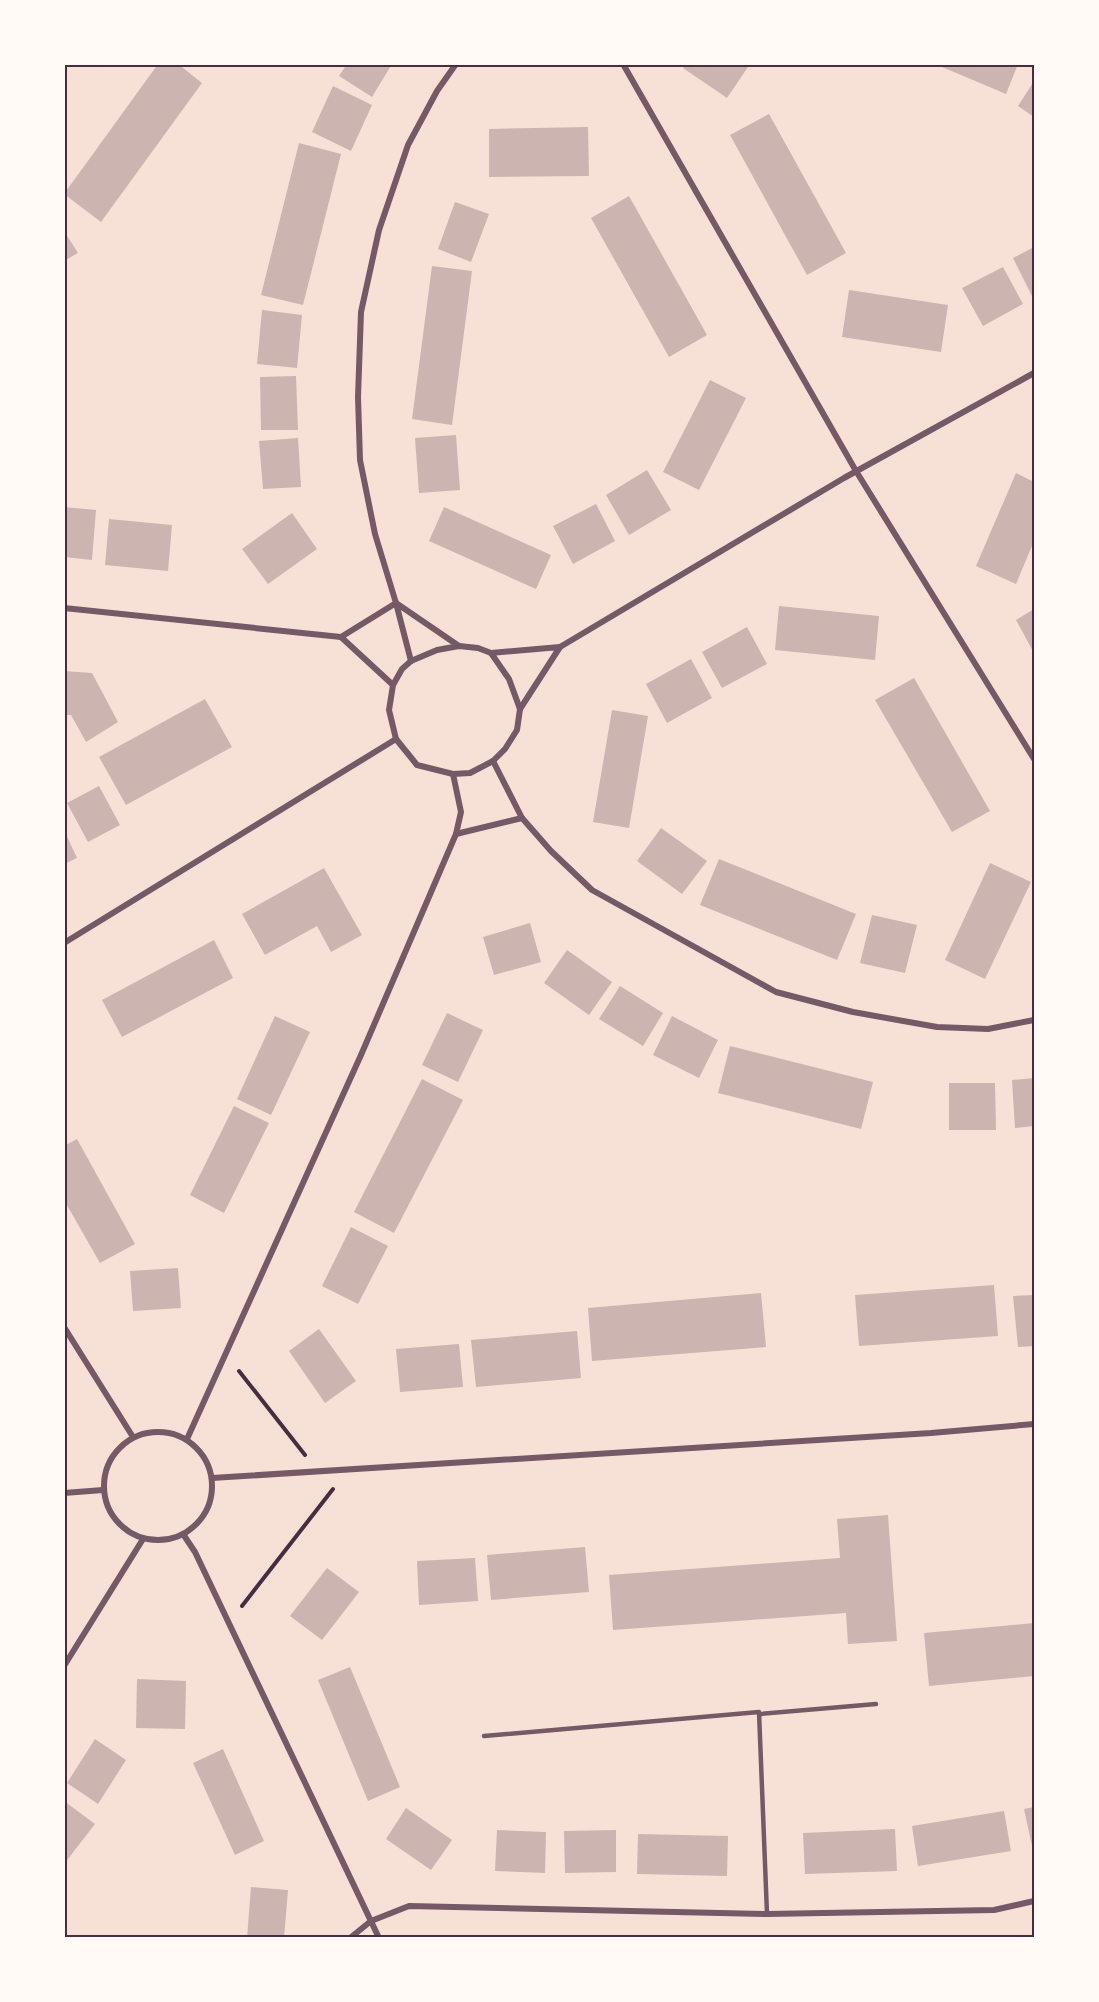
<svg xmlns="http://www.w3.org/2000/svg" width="1099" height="2002" font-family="'Roboto Condensed',sans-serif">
  <rect width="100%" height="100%" fill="#f7e1d7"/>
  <g fill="#ccb4b1">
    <polygon points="158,64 178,64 202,83 101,222 64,194"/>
    <polygon points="347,64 392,64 372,97 339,76"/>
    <polygon points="685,64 750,64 727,98 683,68"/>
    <polygon points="935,64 1018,64 1006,94"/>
    <polygon points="1034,81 1034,117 1018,106"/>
    <polygon points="333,86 372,105 351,151 312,132"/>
    <polygon points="769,114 846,253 807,275 730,135"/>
    <polygon points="588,127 589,176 489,177 489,129"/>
    <polygon points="299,143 341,154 303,305 261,295"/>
    <polygon points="629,196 707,335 669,357 591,218"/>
    <polygon points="455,202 489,214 471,262 438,249"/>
    <polygon points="64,231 78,253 64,261"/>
    <polygon points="1034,247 1034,300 1013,258"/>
    <polygon points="432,266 472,271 452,425 412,419"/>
    <polygon points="1003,267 1023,304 983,326 962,288"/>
    <polygon points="849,290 948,305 941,352 842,337"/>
    <polygon points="262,310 302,315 297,368 257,364"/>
    <polygon points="296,376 298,430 261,430 260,377"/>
    <polygon points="710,380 746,398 699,490 663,472"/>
    <polygon points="456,435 460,490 419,493 415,438"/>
    <polygon points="298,438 301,487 263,489 259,441"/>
    <polygon points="647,470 671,510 629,535 606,495"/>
    <polygon points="1016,473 1034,482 1034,541 1016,584 976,566"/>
    <polygon points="596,504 615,541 573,564 553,526"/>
    <polygon points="64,507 96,510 92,560 64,557"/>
    <polygon points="444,507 551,555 536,589 429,541"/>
    <polygon points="292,513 317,549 268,584 242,549"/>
    <polygon points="109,519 172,525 168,571 105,565"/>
    <polygon points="779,606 879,616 875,660 775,650"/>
    <polygon points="1034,609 1034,653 1016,620"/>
    <polygon points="747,627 767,664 722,688 702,652"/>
    <polygon points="691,659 712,698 667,723 646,684"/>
    <polygon points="64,671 92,673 118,722 86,742 71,715 64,715"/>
    <polygon points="914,678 990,811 952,832 875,700"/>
    <polygon points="205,699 232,747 126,805 99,757"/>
    <polygon points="612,710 648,716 629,828 593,822"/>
    <polygon points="99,786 120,825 88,842 67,803"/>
    <polygon points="661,828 707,861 682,894 637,861"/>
    <polygon points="64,830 77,858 64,864"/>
    <polygon points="719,859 856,914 837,960 700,905"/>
    <polygon points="990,863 1031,882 985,979 945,960"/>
    <polygon points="324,868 362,935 331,952 317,926 265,955 242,914"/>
    <polygon points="872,915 917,925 905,973 860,963"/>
    <polygon points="530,923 541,962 494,975 483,937"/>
    <polygon points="214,940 233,978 122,1037 102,1000"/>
    <polygon points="567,950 612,982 589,1015 544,983"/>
    <polygon points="620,986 663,1013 643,1046 599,1019"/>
    <polygon points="447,1013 483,1030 458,1082 422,1065"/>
    <polygon points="275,1016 310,1032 271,1115 237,1099"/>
    <polygon points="672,1016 718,1040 699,1078 653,1055"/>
    <polygon points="730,1046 873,1082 861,1129 718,1093"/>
    <polygon points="1034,1078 1034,1126 1015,1128 1012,1080"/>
    <polygon points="422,1079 463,1100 394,1233 354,1212"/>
    <polygon points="949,1083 995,1083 996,1130 949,1130"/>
    <polygon points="234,1106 269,1123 224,1213 190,1195"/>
    <polygon points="77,1139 135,1244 100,1263 64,1200 64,1146"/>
    <polygon points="351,1227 388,1246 358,1304 322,1286"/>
    <polygon points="178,1268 181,1308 133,1311 130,1271"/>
    <polygon points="994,1285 998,1336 859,1346 855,1295"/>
    <polygon points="761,1293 766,1347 592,1361 588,1308"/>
    <polygon points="1034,1295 1034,1346 1018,1347 1013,1296"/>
    <polygon points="319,1329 356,1381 325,1403 289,1351"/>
    <polygon points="577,1331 581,1378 476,1387 471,1340"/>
    <polygon points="459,1344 463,1387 400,1392 396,1349"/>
    <polygon points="888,1515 897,1641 848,1644 846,1613 613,1630 609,1575 840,1558 837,1519"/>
    <polygon points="585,1547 589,1592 491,1600 487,1555"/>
    <polygon points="475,1558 478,1601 419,1605 417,1561"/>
    <polygon points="327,1568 359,1592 322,1640 290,1616"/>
    <polygon points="1034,1623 1034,1676 929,1686 924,1633"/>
    <polygon points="350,1667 400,1787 368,1801 318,1680"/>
    <polygon points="137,1679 186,1681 185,1729 136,1728"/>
    <polygon points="95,1739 126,1760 98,1804 67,1783"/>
    <polygon points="223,1749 264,1841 235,1855 193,1763"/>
    <polygon points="64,1801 95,1824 64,1864"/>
    <polygon points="1034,1807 1034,1846 1032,1846 1024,1809"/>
    <polygon points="406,1808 452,1840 431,1870 386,1839"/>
    <polygon points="1004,1811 1011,1851 918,1866 912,1826"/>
    <polygon points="895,1829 897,1871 805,1874 803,1833"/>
    <polygon points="497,1830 546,1832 545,1873 495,1871"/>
    <polygon points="616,1830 616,1872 565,1873 564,1831"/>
    <polygon points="638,1834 728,1836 727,1876 637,1874"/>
    <polygon points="251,1887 288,1890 284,1938 247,1938"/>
  </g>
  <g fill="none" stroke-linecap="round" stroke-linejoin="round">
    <g stroke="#4a2c40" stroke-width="4">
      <polyline points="239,1371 305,1455"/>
      <polyline points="242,1606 333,1489"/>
    </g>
    <g stroke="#755966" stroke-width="4.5">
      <polyline points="760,1714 876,1704"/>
      <polyline points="484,1736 759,1712 767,1914"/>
    </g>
    <g stroke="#755966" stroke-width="6">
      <polyline points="623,64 856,471 1034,759"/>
      <polyline points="64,608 341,637"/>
      <polygon points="459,646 478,648 491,653 509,679 520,709 517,730 505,749 493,761 470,773 453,774 417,765 396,739 389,710 393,685 402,669 411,661 437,650"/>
      <polyline points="560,647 844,478 1034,373"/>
      <polyline points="491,653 560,647 520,709"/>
      <polyline points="411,661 396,603 459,646"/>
      <polyline points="393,685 341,637 396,603 375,534 360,460 358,397 361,312 379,230 408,145 437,91 456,64"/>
      <polyline points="493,761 522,818 551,851 592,890 776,992 853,1012 937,1027 988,1029 1034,1020"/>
      <polyline points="456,834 522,818"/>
      <polyline points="64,943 396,739"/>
      <polyline points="64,1327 133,1437"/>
      <circle cx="158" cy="1486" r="54"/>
      <polyline points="187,1439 361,1055 456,834 461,812 453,774"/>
      <polyline points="212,1478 931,1433 1034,1424"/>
      <polyline points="64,1493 103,1490"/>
      <polyline points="183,1534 195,1552 379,1938"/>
      <polyline points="64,1666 143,1539"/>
      <polyline points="350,1938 371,1921 409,1906 767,1914 994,1910 1034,1901"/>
    </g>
  </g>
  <rect width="1099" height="2002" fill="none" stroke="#fffaf5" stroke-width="132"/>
  <rect x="66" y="66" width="967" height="1870" fill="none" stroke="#4a2c40" stroke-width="2"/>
</svg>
